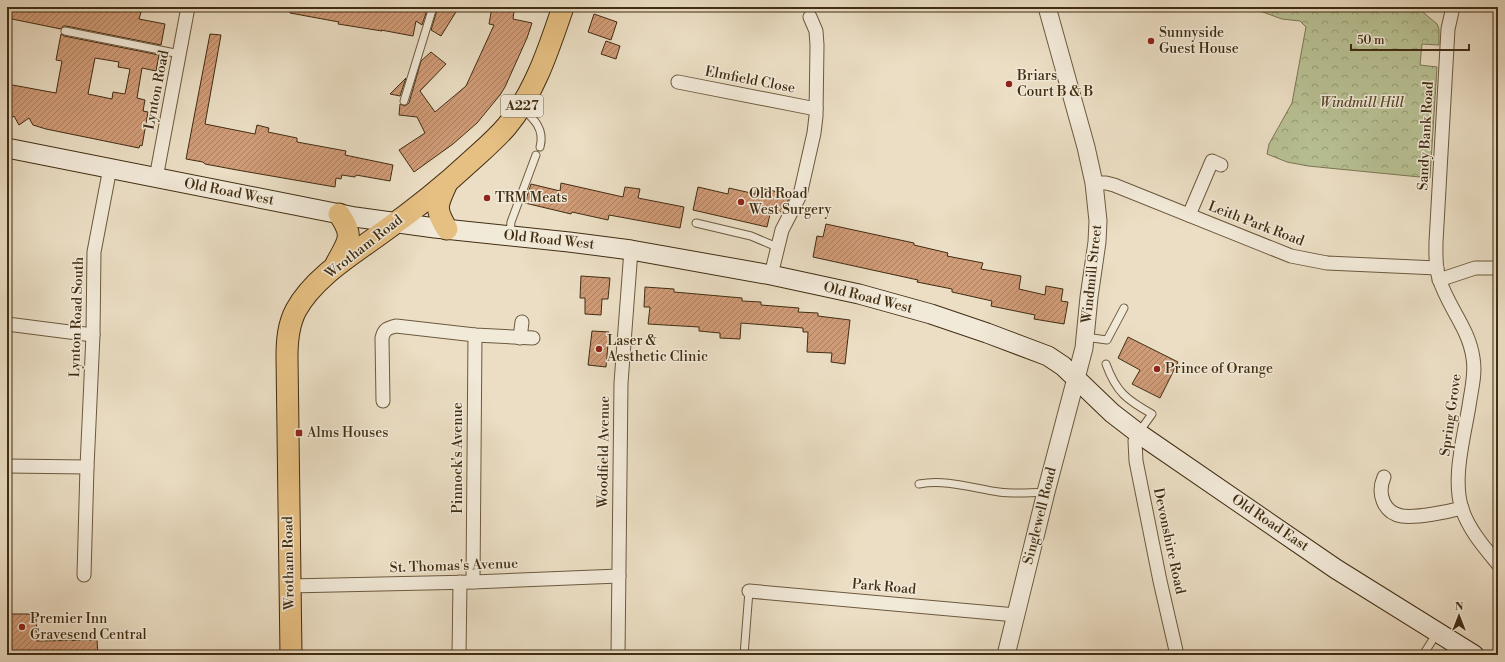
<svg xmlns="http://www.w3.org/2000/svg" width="1505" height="662" font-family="'Libre Bodoni',serif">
  <defs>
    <pattern id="park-crowns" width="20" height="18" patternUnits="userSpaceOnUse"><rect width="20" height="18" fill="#b8c194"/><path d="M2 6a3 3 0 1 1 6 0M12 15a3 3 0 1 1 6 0" fill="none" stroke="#979d77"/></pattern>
    <pattern id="building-hatch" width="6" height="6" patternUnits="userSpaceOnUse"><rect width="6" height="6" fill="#d09b77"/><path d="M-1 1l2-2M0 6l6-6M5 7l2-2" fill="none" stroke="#aa7f60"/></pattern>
  </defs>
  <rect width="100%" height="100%" fill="#ebdec4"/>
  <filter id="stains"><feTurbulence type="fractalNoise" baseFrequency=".005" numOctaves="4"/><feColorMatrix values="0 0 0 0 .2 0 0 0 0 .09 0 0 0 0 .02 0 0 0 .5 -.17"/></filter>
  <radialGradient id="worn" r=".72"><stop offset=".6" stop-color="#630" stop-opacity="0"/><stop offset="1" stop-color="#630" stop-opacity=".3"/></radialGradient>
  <polygon fill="url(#park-crowns)" stroke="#7c7753" points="1249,7 1417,7 1437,24 1439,29 1439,45 1422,44 1420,65 1437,67 1430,178 1308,166 1287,162 1267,154 1269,144 1292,103 1306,27 1300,21 1282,19"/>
  <g fill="url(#building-hatch)" stroke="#412d12" fill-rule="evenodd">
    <polygon points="7,7 86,7 116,12 118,7 141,12 139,19 165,24 161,45 66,26 63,26 61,29 7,18"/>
    <polygon points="291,7 428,7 422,25 416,21 413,36 381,30 382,31 338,24 339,22 290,13"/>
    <polygon points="438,7 459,7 441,36 431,30"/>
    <polygon points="492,7 514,11 513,19 532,23 527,38 505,87 500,95 477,123 453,144 414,172 399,150 425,133 417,117 399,115 400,104 405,106 409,103 421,61 431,52 446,64 420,91 435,112 466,86 494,25 489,24"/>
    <polygon points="594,14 617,22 611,40 588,32"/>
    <path d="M61 34 64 36 159 55 156 71 142 68 137 98 145 100 143 111 148 112 142 146 140 145 139 148 46 129 33 125 29 118 19 125 14 116 7 121V84L56 93 62 61 56 60ZM95 58 119 62 118 67 130 69 125 94 113 92 112 99 88 94Z"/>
    <polygon points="210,34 221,35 205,124 255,134 257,125 269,128 268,132 297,138 297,142 346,151 345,155 393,165 390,181 356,175 355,177 342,175 341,179 336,178 335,187 237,170 205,164 203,162 186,159"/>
    <polygon points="606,41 620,46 616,59 601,54"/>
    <polygon points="406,78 400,96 390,94"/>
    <polygon points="561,183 623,197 625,187 640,189 638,198 684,207 680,228 609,215 608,220 572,212 571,214 525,203 531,184 560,191"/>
    <polygon points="698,187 728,194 729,188 755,194 756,187 791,195 782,212 771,210 767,227 693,210"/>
    <polygon points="826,224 914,243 914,245 948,253 947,256 983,263 981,269 1021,276 1019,289 1045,295 1046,286 1063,289 1061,301 1068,302 1064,324 1034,319 1035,315 991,306 992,301 952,292 952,289 917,282 918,280 813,257 817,236 823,237"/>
    <polygon points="581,276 610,278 608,299 602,299 601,315 585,314 585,298 580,298"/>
    <polygon points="645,287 674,289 674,292 742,298 742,301 761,302 761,305 799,308 798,312 818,313 818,316 850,320 845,364 831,362 832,353 807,352 808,332 803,332 803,328 741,323 740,339 720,338 720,333 699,331 699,327 648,324 650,307 644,307"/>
    <polygon points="592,331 609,332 606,367 588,365"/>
    <polygon points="1128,337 1178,362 1160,398 1132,384 1140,370 1118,358"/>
    <polygon points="7,614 36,614 37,641 97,640 98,655 7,655"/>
  </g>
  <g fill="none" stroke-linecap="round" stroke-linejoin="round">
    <defs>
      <g id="service">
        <polyline points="65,31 180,54"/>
        <polyline points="404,101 433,7"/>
        <path d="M522 108C534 119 545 129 540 147"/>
        <polyline points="696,223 751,236 777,247"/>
        <polyline points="510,235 511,222 536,155"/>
        <polyline points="1085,337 1107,340 1124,308"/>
        <path d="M1106 364C1116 392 1127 400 1152 414L1139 432"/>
        <path d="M919 484C946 479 972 488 999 492 1014 494 1030 493 1046 492"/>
        <polyline points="744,655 749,591"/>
        <polyline points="1423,655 1437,633"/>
      </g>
      <g id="minor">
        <path d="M1453 7 1448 29 1436 242C1436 254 1435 267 1439 278 1447 306 1469 328 1473 358 1476 374 1471 391 1469 406 1464 437 1452 479 1462 509 1469 530 1484 547 1498 564"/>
        <polyline points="678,82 816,109"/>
        <polyline points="156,178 188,7"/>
        <polyline points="1094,183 1106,183 1114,185 1291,256 1327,263 1437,268"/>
        <polyline points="1189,215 1212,161 1221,165"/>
        <polyline points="771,275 782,230 800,195 814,133 816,116 817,45 816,31 810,17"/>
        <polyline points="1439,280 1475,268 1498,268"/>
        <polyline points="7,324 93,335"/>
        <polyline points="520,338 522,322"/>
        <path d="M383 401 382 338C384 329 388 328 396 326L475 335 533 338"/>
        <polyline points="1138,433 1135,441 1136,461 1160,581 1177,655"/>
        <polyline points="7,466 87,467"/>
        <path d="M1384 477C1377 493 1383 513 1402 516 1417 518 1447 512 1462 508"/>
        <polyline points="84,575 87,467 93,335 94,252 110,168"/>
        <polyline points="473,582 475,335"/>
        <polyline points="289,586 473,582 619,576"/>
        <polyline points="749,591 1016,615"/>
        <polyline points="459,655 460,582"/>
        <polyline points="618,655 621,383 631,250"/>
      </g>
      <polyline id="tertiary" points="1006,655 1046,492 1084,348 1089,297 1097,242 1098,221 1094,183 1086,147 1047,7"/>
      <polyline id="secondary" points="7,148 355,217 435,228 569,242 631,250 771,275 859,294 931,314 987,333 1048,356 1063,366 1112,413 1138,433 1336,569 1474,655"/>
      <g id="primary">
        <path d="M447 183C437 205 434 208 447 229"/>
        <path d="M336 264C348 241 355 237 339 214"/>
        <path d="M291 655 287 357C287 341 288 325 296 310 314 277 353 254 383 232 414 210 444 186 472 160 484 149 496 139 507 126 535 92 549 48 563 7"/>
      </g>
    </defs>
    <use href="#service" stroke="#6c593e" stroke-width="9"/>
    <use href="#minor" stroke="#6c593e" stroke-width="15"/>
    <use href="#tertiary" stroke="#6c593e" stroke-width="19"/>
    <use href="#secondary" stroke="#412d12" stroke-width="21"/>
    <use href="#primary" stroke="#412d12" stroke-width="23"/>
    <use href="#service" stroke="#f2ead9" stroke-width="7"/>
    <use href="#minor" stroke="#f2ead9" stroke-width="13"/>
    <use href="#tertiary" stroke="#f2ead9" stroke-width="17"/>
    <use href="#secondary" stroke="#f2ead9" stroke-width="19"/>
    <use href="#primary" stroke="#e6bf82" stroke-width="21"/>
  </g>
  <g fill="#8f2418" stroke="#f2ead9" stroke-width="1.5">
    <circle cx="1151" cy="41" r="4"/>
    <circle cx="1009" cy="84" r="4"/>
    <circle cx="487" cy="198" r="4"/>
    <circle cx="741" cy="202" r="4"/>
    <circle cx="599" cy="349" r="4"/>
    <circle cx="1157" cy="369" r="4"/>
    <rect x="295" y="429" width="8" height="8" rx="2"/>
    <circle cx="22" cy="627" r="4"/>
  </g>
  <g text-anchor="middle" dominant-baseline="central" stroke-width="3" stroke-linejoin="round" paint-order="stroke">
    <rect fill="#f2ead9" stroke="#76664e" stroke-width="1" x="501" y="95" width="42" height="22" rx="3"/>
    <g font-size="13" font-weight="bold" fill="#412d12">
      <text x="522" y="106">A227</text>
    </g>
    <g font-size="14" fill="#412d12" stroke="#f2ead9" text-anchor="start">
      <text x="1159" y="33">Sunnyside<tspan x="1159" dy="16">Guest House</tspan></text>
      <text x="1017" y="76">Briars<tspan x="1017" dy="16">Court B &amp; B</tspan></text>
      <text x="749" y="194">Old Road<tspan x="749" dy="16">West Surgery</tspan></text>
      <text x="495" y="198">TRM Meats</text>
      <text x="607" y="341">Laser &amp;<tspan x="607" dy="16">Aesthetic Clinic</tspan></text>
      <text x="1165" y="369">Prince of Orange</text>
      <text x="307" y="433">Alms Houses</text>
      <text x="30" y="619">Premier Inn<tspan x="30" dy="16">Gravesend Central</tspan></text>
    </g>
    <g font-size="14" fill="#412d12" stroke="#f2ead9">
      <text transform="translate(750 80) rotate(11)">Elmfield Close</text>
      <text transform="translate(157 90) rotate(-79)">Lynton Road</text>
      <text transform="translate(1426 136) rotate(-87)">Sandy Bank Road</text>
      <text transform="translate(229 192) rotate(11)">Old Road West</text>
      <text transform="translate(1256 224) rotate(21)">Leith Park Road</text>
      <text transform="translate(549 240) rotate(6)">Old Road West</text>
      <text transform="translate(364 247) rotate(-38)">Wrotham Road</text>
      <text transform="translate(1092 274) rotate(-84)">Windmill Street</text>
      <text transform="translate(868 298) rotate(14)">Old Road West</text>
      <text transform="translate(77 317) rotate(-88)">Lynton Road South</text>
      <text transform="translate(1451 415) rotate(-82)">Spring Grove</text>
      <text transform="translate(604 452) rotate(-89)">Woodfield Avenue</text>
      <text transform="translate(458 458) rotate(-90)">Pinnock's Avenue</text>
      <text transform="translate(1040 516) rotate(-76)">Singlewell Road</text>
      <text transform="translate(1270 523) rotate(34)">Old Road East</text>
      <text transform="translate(1169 541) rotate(78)">Devonshire Road</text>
      <text transform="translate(289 563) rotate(-91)">Wrotham Road</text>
      <text transform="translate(454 566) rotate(-2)">St. Thomas's Avenue</text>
      <text transform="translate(884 587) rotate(5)">Park Road</text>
    </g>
    <g font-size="14" font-style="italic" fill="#594b2c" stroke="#f2ead9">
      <text x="1362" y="103">Windmill Hill</text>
    </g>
  </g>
  <rect width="1505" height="662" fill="none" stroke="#ebdec4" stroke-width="24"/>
  <rect x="8" y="8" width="1489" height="646" fill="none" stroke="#412d12" stroke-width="2"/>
  <rect x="12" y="12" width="1481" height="638" fill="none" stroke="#412d12"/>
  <g transform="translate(1459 616)" stroke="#f2ead9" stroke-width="3" paint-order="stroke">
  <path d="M0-3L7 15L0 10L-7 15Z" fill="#412d12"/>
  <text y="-6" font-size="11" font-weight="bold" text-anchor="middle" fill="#412d12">N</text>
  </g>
  <path d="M1351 44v6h118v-6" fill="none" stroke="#412d12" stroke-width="2"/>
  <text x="1357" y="44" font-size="12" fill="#412d12" stroke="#f2ead9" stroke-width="3" paint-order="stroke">50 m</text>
  <rect width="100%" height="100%" filter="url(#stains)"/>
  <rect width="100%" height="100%" fill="url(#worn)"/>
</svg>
